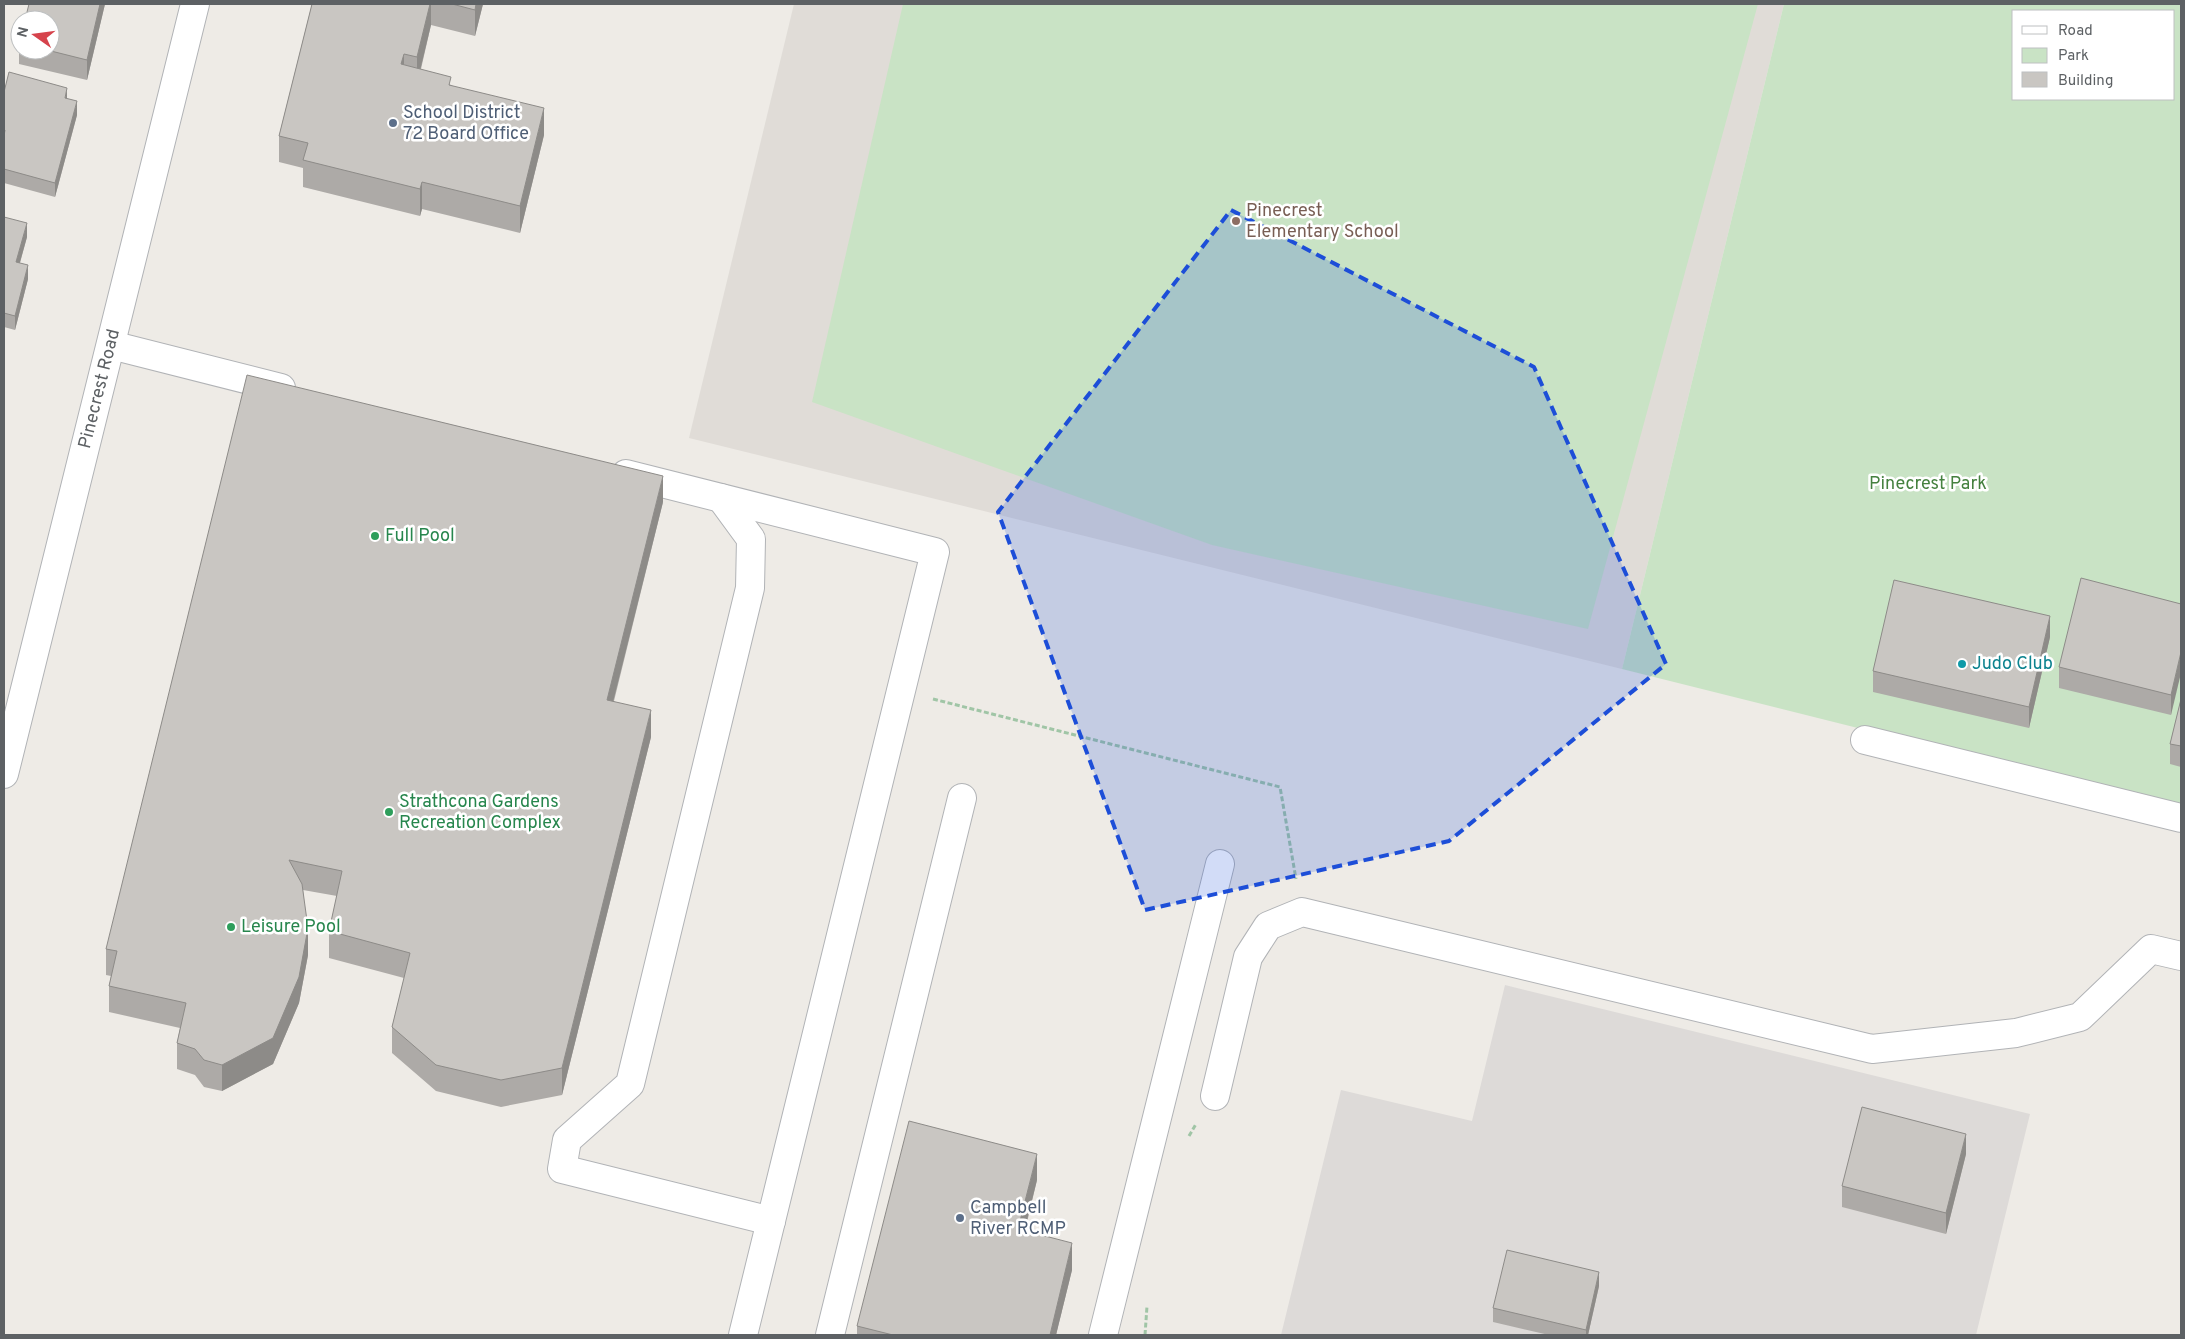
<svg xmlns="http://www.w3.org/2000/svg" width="2185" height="1339" font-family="Overpass,sans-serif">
  <rect width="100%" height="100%" fill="#eeebe6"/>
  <polygon fill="#dddad8" points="1505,985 2030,1114 1976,1335 1281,1335 1341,1090 1472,1121"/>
  <polygon fill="#e0dcd7" points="794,4 1784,4 1622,669 689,438"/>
  <g fill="#c9e3c5" fill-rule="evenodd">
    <polygon points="903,4 1758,4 1588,629 1212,545 812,402"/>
    <path d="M1784 4H2181V809L1622 669ZM2014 11H2174V99H2014Z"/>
  </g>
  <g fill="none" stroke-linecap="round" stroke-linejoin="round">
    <defs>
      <g id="minor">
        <polyline points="111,345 281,388"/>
        <polyline points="626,474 935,552 743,1335"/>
        <polyline points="721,498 751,539 750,588 630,1084 567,1140 562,1169 771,1221"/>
        <polyline points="1865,740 2181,818"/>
        <polyline points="4,774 195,4"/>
        <polyline points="1215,1096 1248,957 1268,926 1302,912 1872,1049 2016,1033 2080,1017 2151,949 2181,956"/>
        <polyline points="830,1335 962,798"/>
        <polyline points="1103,1335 1220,864"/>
      </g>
    </defs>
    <use href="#minor" stroke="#b1b3b6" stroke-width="30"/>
    <g stroke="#a0c5a6" stroke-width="3" stroke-dasharray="5 2.5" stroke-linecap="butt">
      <polyline points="933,699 1280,787 1296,879"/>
      <polyline points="1189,1136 1196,1124"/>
      <polyline points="1145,1335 1147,1306"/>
    </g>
    <use href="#minor" stroke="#fff" stroke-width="28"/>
  </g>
  <g fill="#adaaa7">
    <polygon points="29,4 105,4 87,80 19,64 19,43 20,39 20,50 50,50"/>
    <polygon points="312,4 483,4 475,36 431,25 421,69 544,135 520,233 422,209 420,216 303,187 303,168 279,162 279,136"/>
    <polygon points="4,92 67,98 77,115 55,197 4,183"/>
    <polygon points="4,217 27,237 20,263 28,279 15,330 4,327"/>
    <polygon points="663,502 614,701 651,737 562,1095 501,1107 436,1091 392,1053 392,1027 404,978 329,958 329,931 337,896 303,890 308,955 299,1003 273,1064 222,1091 204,1087 195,1075 177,1069 177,1043 180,1028 109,1012 109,986 111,976 106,975 106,949"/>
    <polygon points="2181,604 2171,715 2059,688 2059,667"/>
    <polygon points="2050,637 2029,728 1873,692 1873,671"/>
    <polygon points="2181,699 2181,767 2170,764 2170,744"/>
    <polygon points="1966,1154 1946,1234 1842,1207 1842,1186"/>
    <polygon points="1037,1180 1025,1231 1072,1270 1056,1335 857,1335 857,1326"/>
    <polygon points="1599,1286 1588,1335 1549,1335 1493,1322 1493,1308"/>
  </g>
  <g fill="#8d8b88">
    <polygon points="100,4 105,4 87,80 87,60"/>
    <polygon points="430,4 431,4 431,25 417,83 417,57"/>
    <polygon points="476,4 483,4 475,36 475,10"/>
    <polygon points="404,54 404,81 401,64"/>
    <polygon points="67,88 67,102 65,98"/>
    <polygon points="77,101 77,115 55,197 55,183"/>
    <polygon points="544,108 544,135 520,233 520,206"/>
    <polygon points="422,182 422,209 420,216 420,189"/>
    <polygon points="27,223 27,237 16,276 16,262"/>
    <polygon points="28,265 28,279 15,330 15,316"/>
    <polygon points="663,476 663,502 607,726 607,700"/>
    <polygon points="2050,616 2050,637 2029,728 2029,707"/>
    <polygon points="2181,652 2181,673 2171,715 2171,695"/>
    <polygon points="651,710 651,737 562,1095 562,1068"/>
    <polygon points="308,928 308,955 299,1003 273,1064 222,1091 222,1065"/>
    <polygon points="1966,1134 1966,1154 1946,1234 1946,1213"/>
    <polygon points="1037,1154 1037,1180 1018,1256 1018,1229"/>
    <polygon points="1072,1243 1072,1270 1056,1335 1050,1335"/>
    <polygon points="1599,1272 1599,1286 1588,1335 1586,1335 1586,1330"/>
  </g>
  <g fill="#c9c6c2" stroke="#8d8b88">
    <polygon points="29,4 100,4 87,60 47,50 50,50 50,20 25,20"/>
    <polygon points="312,4 430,4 417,57 404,54 401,64 451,77 449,85 544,108 520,206 422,182 420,189 303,160 308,143 279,136"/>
    <polygon points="452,4 476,4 475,10"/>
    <polygon points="9,72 67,88 65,98 77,101 55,183 4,169 4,136 5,130 4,130 4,92"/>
    <polygon points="4,217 27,223 16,262 28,265 15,316 4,313"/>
    <polygon points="247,375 663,476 607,700 651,710 562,1068 501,1080 436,1065 392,1027 410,953 329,931 342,871 289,860 302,884 308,928 299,977 273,1038 222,1065 204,1060 195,1049 177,1043 186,1003 109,986 117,951 106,949"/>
    <polygon points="2081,578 2181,604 2181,652 2171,695 2059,667"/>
    <polygon points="1894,580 2050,616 2029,707 1873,671"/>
    <polygon points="2181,699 2181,746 2170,744"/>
    <polygon points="1862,1107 1966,1134 1946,1213 1842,1186"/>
    <polygon points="909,1121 1037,1154 1018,1229 1072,1243 1050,1335 893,1335 857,1326"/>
    <polygon points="1507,1250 1599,1272 1586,1330 1493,1308"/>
  </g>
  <path fill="#1d4ed8" fill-opacity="0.2" stroke="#1d4ed8" stroke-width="4" stroke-dasharray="10 6" stroke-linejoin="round" d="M1231 210 1534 367 1666 664 1449 841 1145 910 998 512Z"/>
  <g fill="#5c6f8a" stroke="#fff" stroke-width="2">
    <circle cx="393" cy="123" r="5"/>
    <circle cx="960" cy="1218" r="5"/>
  </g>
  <circle fill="#8d6e63" stroke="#fff" stroke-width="2" cx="1236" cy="221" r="5"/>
  <g fill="#2e9e5b" stroke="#fff" stroke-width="2">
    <circle cx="375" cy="536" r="5"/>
    <circle cx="389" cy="812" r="5"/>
    <circle cx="231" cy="927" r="5"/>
  </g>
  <circle fill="#0f9aa8" stroke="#fff" stroke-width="2" cx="1962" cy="664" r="5"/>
  <g text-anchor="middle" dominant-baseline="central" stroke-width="5" stroke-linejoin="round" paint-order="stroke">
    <g font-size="18" fill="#4e5e75" stroke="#fff" text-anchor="start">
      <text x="403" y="113">School District<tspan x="403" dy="21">72 Board Office</tspan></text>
      <text x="970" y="1208">Campbell<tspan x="970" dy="21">River RCMP</tspan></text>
    </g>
    <g font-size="18" fill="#785e54" stroke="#fff" text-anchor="start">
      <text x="1246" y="211">Pinecrest<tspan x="1246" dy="21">Elementary School</tspan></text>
    </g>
    <g font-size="18" fill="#5d6164" stroke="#fff">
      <text transform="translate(100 389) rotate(-76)">Pinecrest Road</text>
    </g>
    <g font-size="18" fill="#45813f" stroke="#fff">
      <text x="1928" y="484">Pinecrest Park</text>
    </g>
    <g font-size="18" fill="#27864d" stroke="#fff" text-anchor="start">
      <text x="385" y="536">Full Pool</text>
      <text x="399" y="802">Strathcona Gardens<tspan x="399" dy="21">Recreation Complex</tspan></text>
      <text x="241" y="927">Leisure Pool</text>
    </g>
    <g font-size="18" fill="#0d838f" stroke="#fff" text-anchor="start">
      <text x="1972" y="664">Judo Club</text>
    </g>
  </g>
  <rect width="2185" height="1339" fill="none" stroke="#5d6164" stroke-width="10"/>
  <rect x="2012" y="10" width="162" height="90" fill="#ffffff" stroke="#bec0c1"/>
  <rect x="2022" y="26" width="25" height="8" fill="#ffffff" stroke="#bec0c1"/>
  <text x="2058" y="35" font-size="15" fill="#5d6164">Road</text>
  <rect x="2022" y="48" width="25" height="15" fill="#c9e3c5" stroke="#bec0c1"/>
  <text x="2058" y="60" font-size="15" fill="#5d6164">Park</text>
  <rect x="2022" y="72" width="25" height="15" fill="#c9c6c2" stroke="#bec0c1"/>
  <text x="2058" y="85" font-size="15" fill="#5d6164">Building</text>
  <g transform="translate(35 35) rotate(284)"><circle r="24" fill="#ffffff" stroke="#bec0c1"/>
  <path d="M0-4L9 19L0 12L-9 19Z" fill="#d6434c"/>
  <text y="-8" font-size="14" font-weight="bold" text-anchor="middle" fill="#5d6164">N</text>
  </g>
</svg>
